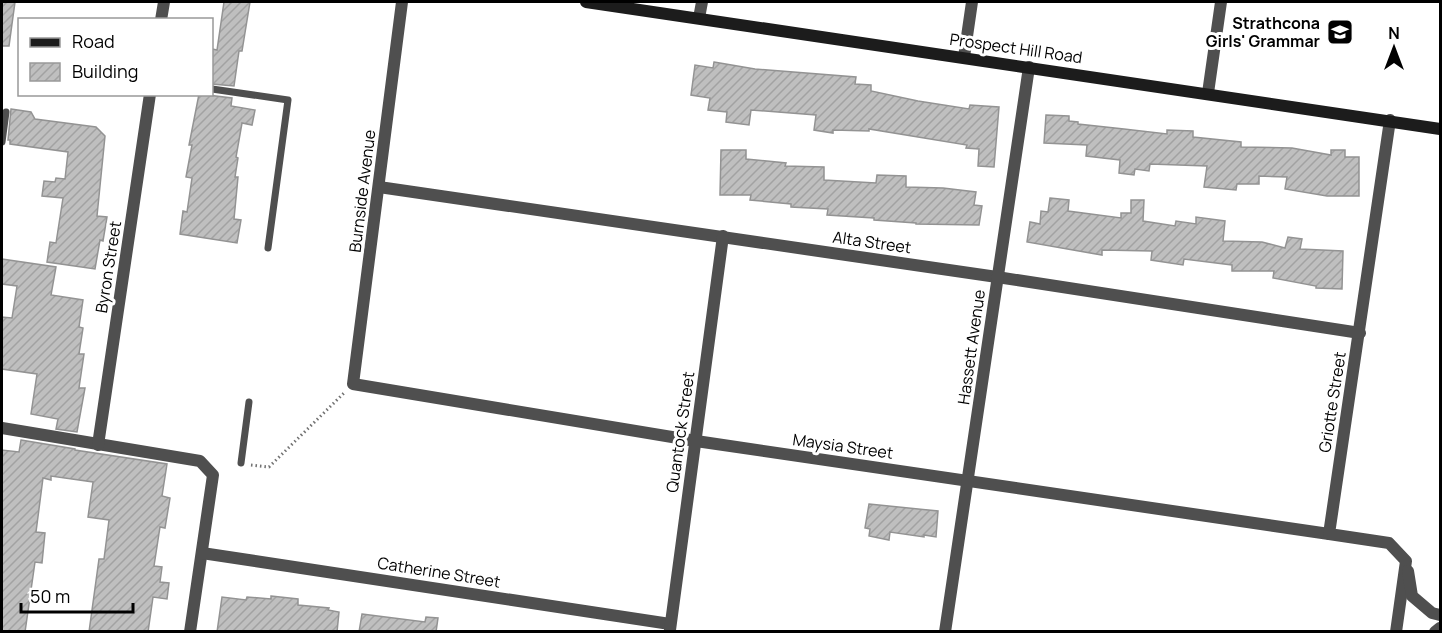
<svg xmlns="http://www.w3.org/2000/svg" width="1442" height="633" font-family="Manrope,sans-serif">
  <defs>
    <pattern id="building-hatch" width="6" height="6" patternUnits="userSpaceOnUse" patternTransform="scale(1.5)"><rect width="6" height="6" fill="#bfbfbf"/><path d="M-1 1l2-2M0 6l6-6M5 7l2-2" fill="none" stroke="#a2a2a2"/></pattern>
  </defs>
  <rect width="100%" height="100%" fill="#fff"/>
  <g fill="url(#building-hatch)" stroke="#939393" stroke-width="1.5">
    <polygon points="2,2 15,2 9,46 2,46"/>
    <polygon points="224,2 250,2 242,51 239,51 234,86 212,84 212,49 217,50"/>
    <polygon points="714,62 755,69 856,77 855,84 871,85 871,91 918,101 969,109 970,105 999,107 994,167 978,166 979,149 966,148 967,145 869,129 869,131 833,130 833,133 814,130 816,115 751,110 749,125 726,122 727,112 708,110 710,98 691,95 695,65 713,68"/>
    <polygon points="199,94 232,98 231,106 255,110 252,125 242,123 236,157 238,158 235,177 238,177 234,219 241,220 237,243 180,234 183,211 187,212 192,178 186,177 192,145 189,145"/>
    <polygon points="11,109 31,112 35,119 96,127 105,136 97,216 107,217 103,241 100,240 95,269 47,262 50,242 56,243 63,198 42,196 44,181 55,182 56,178 65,179 68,152 10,144 10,140 8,140"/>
    <polygon points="1046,115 1069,116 1069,121 1078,122 1078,124 1124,129 1167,134 1167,130 1193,131 1193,137 1241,142 1241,147 1292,148 1331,155 1331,150 1345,150 1345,157 1359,157 1359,196 1327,196 1285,189 1287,177 1259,176 1259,184 1237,184 1236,190 1204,187 1207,166 1150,164 1149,171 1135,169 1134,175 1119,173 1120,160 1086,156 1087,145 1044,143"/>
    <polygon points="721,150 746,150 746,159 786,163 785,166 824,167 824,180 876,183 877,175 906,176 906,187 943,188 976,192 974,205 982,206 979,225 916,224 916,223 874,220 874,218 827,215 828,209 791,207 791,204 750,200 751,195 720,195"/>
    <polygon points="1050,198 1069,200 1068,211 1121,218 1121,213 1131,213 1131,200 1144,200 1143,221 1175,226 1176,221 1196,224 1196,217 1225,221 1223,241 1262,242 1285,248 1288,237 1302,239 1300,249 1343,251 1342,289 1316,288 1316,286 1273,278 1274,271 1232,271 1232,265 1184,259 1183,265 1151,260 1152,251 1102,250 1102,255 1027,242 1030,222 1040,224 1041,211 1048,212"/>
    <polygon points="2,259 56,267 51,295 83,300 79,327 83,328 79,354 84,354 79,388 85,388 77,432 56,429 58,419 31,414 37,374 2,369 2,317 12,318 17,286 2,284"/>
    <polygon points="21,440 75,449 75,450 167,464 162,496 170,498 165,528 160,527 154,566 162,567 160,582 169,583 167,599 153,597 148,632 89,632 99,559 104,559 109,520 88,517 93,482 51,476 51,480 43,478 36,532 45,533 42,563 35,562 25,632 2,632 2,450 19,452"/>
    <polygon points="869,504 938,511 936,537 924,535 924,537 890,532 889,540 869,536 870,529 865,528"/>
    <polygon points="271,596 298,599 298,605 329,608 328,610 339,612 337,632 217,632 222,597 246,600 247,597 271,599"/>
    <polygon points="362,614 425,622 426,617 438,618 436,632 359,632"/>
  </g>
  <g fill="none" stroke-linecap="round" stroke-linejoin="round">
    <polyline stroke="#717171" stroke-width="3" stroke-dasharray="1.5 3" stroke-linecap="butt" points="251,465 269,467 345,392"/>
    <g stroke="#4f4f4f" stroke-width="7">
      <polyline points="212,89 288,100 268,248"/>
      <polyline points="2,142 6,112"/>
      <polyline points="241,463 249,402"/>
    </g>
    <g stroke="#4f4f4f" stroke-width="12">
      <polyline points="402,2 353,384 696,441 1329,534"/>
      <polyline points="699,18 702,2"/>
      <polyline points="161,20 164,2"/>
      <polyline points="964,57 972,2"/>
      <polyline points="1208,93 1221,2"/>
      <polyline points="1390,120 1329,534 1389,543 1406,561 1396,632"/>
      <polyline points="379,187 997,277 1360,333"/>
      <polyline points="2,428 200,461 213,475 190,632"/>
      <polyline points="98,445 150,94"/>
      <polyline points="202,553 670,624"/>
      <polyline points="1408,571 1412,596 1432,613 1440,615"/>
      <polyline points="670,630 723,236"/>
      <polyline points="945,632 1029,67"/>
      <polyline points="1435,632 1440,628"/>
    </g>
    <polyline stroke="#1c1c1c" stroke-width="12" points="586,2 1440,129"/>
  </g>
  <defs>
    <symbol id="school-square" viewBox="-11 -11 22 22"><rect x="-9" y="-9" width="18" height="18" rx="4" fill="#000" stroke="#fff"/><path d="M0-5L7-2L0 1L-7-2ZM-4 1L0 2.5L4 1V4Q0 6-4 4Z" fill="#fff"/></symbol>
  </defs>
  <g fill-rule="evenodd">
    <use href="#school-square" x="1325" y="17" width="30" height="30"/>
  </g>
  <g text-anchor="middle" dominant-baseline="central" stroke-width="6" stroke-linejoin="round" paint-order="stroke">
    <g font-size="16" font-weight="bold" fill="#000" stroke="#fff" text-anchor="end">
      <text x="1320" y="23">Strathcona<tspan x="1320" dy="18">Girls' Grammar</tspan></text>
    </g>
    <g font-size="16" fill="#000" stroke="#fff">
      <text transform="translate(1016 48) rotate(8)">Prospect Hill Road</text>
      <text transform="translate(362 191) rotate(-83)">Burnside Avenue</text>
      <text transform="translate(872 242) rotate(8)">Alta Street</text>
      <text transform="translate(108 267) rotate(-81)">Byron Street</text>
      <text transform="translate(971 347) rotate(-82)">Hassett Avenue</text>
      <text transform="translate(1332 402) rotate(-81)">Griotte Street</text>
      <text transform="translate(680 432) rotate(-82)">Quantock Street</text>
      <text transform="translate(843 446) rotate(8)">Maysia Street</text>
      <text transform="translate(439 572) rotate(9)">Catherine Street</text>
    </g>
  </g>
  <rect width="1442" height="633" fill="none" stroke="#000000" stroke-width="6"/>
  <rect x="18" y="18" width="195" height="78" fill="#ffffff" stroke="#999999" stroke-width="1.5"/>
  <rect x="30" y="38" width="30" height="9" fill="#1c1c1c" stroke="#999999" stroke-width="1.5"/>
  <text x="72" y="48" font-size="18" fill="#000000">Road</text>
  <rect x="30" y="63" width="30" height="18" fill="url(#building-hatch)" stroke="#999999" stroke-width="1.5"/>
  <text x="72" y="78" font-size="18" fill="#000000">Building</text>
  <g transform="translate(1394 48)" stroke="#ffffff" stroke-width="4.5" paint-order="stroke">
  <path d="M0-4.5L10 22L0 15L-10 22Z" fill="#000000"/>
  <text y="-9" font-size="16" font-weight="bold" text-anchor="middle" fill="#000000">N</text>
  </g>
  <path d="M21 603v9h112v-9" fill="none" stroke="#000000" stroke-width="3"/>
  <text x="30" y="603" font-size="18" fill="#000000" stroke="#ffffff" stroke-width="4.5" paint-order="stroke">50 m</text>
</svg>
